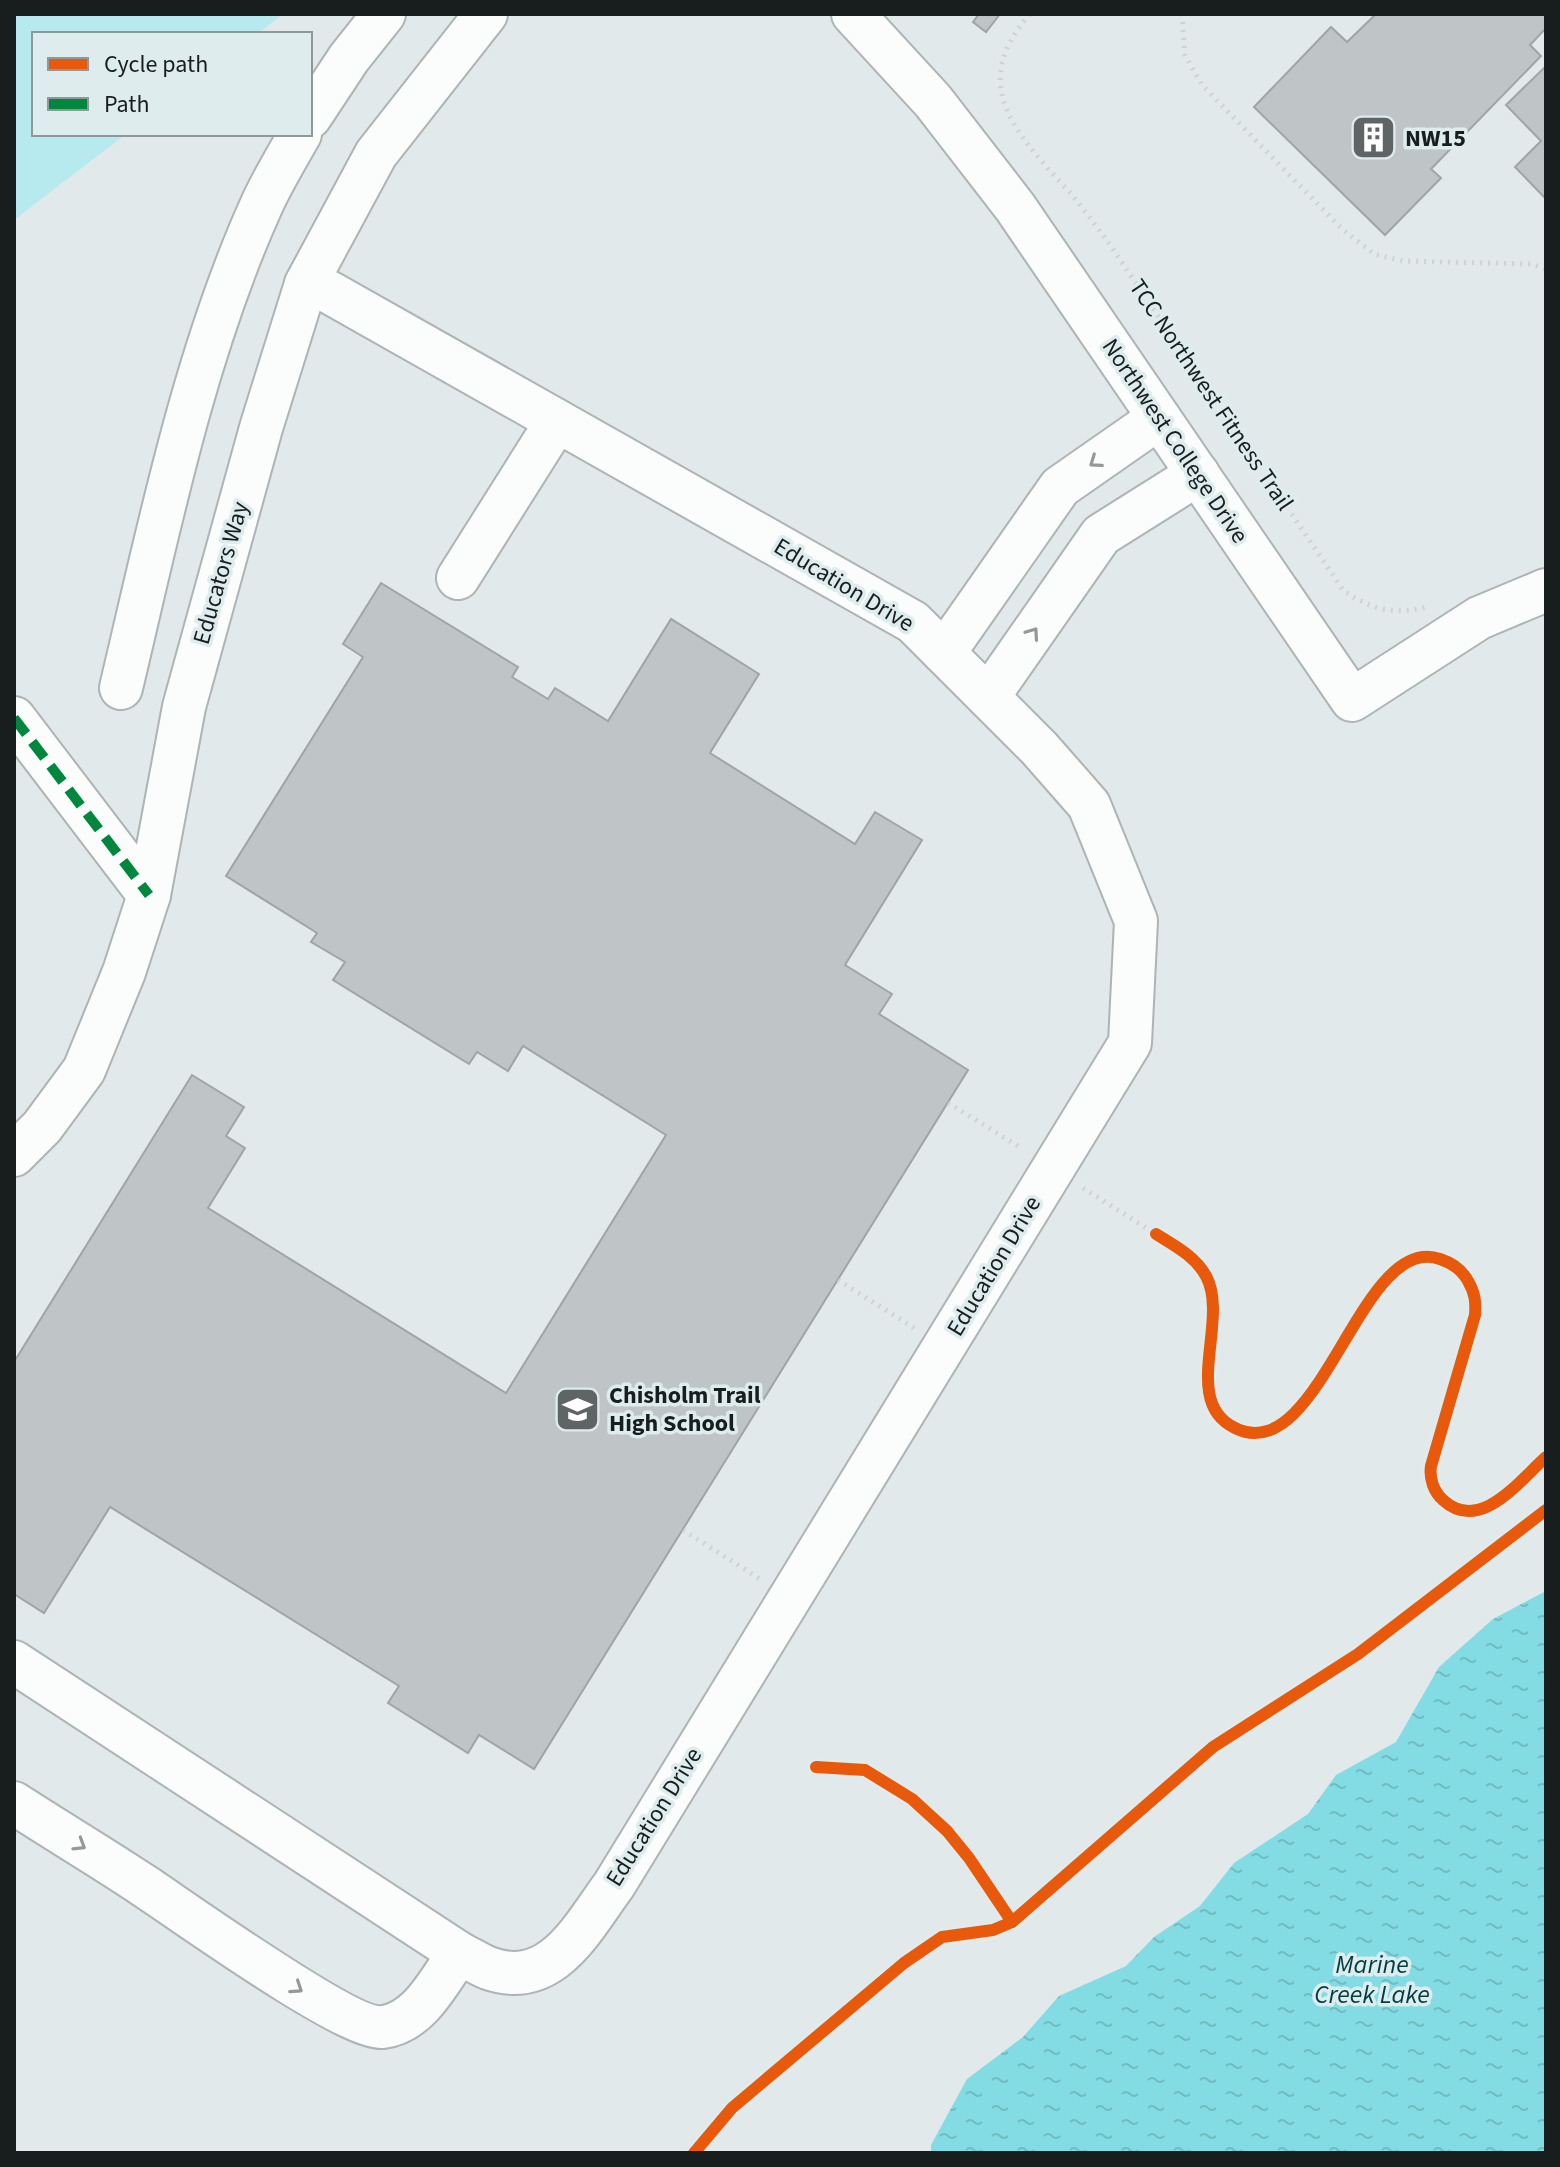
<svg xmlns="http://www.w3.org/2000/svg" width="1560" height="2167" font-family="'Source Sans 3',sans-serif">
  <defs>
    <pattern id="water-ripples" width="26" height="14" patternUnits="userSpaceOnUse" patternTransform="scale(2)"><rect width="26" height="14" fill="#83dce3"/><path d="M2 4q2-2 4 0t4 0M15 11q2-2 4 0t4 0" fill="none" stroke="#70bcc2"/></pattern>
  </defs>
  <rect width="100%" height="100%" fill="#e2e9ea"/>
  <polygon fill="#b7eaee" points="14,14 283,14 257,34 34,34 34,134 126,134 14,220"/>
  <polygon fill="url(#water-ripples)" points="1546,1591 1546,2153 931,2153 931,2145 967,2079 1023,2037 1059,1996 1126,1966 1154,1937 1200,1906 1234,1863 1308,1814 1336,1775 1396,1742 1439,1667 1493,1619"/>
  <g fill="#bfc5c6" stroke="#9fa4a5" stroke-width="2">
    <polygon points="979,14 1000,14 986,32 973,22"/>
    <polygon points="1376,14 1546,14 1546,28 1530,45 1541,56 1431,169 1441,178 1385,235 1254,107 1331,27 1347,42"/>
    <polygon points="1546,66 1546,199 1515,167 1541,141 1506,105"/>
    <polygon points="381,583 518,667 512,677 548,699 555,688 608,721 671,619 759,674 710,753 855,844 875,812 922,840 845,965 892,994 879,1014 968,1070 534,1769 479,1735 468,1753 388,1703 399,1686 110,1507 44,1613 14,1594 14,1362 192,1075 244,1107 226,1136 245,1148 208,1208 506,1393 666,1135 523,1046 508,1071 477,1052 469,1064 333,980 345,962 311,942 317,933 226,876 363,657 343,644"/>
  </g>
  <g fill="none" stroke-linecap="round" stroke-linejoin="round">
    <defs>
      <g id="minor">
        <polyline points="853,14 933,101 1015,207 1352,700 1479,618 1546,590"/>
        <polyline points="310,117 349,58 384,14"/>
        <polyline points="458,578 557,421"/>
        <polyline points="944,653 1060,487 1159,418"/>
        <path d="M121 688C159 528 194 354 262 204 273 180 287 157 300 134"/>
        <polyline points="988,697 1101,535 1198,474"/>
        <polyline points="14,718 149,895"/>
        <polyline points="14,1155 42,1127 84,1070 124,972 149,895 184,707 261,428 306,284 376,154 486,14"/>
        <path d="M14 1662 459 1953C469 1958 478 1964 488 1968 552 1991 582 1928 614 1885L1130 1043 1136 921 1089 805 1039 748 913 622 329 292 306 284"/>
        <path d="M14 1803C57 1831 101 1857 143 1885 181 1910 349 2031 383 2027 420 2022 439 1981 459 1953"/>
      </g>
    </defs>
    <use href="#minor" stroke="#aeb3b4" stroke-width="46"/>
    <g stroke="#cfd2d2" stroke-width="5" stroke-dasharray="2 6" stroke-linecap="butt">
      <path d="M1030 14C969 83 1013 130 1063 185 1079 202 1092 221 1106 239L1343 590C1371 610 1394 615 1427 607"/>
      <polyline points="1182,14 1185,55 1202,85 1342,229 1374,254 1403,261 1531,264 1546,269"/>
      <polyline points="948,1103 1023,1149"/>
      <polyline points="1083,1188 1156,1234"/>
      <polyline points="838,1280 914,1328"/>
      <polyline points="683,1530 763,1581"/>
    </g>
    <use href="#minor" stroke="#fbfcfc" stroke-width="42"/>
    <polyline stroke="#00873e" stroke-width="10" stroke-dasharray="20 10" stroke-linecap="butt" points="14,718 149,895"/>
    <defs>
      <g id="cycleway">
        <path d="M1156 1234C1175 1246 1195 1256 1206 1276 1230 1320 1180 1402 1235 1428 1321 1470 1360 1231 1440 1259 1452 1263 1462 1270 1468 1281 1475 1293 1476 1302 1475 1315L1431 1466C1429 1479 1434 1492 1443 1500 1480 1534 1519 1481 1546 1457"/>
        <polyline points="816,1767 865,1770 912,1799 947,1831 969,1858 1012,1922"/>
        <polyline points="694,2153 732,2108 904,1963 942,1937 993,1930 1012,1922 1213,1747 1358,1654 1546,1510"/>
      </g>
    </defs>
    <use href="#cycleway" stroke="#deeced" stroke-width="17"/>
    <use href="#cycleway" stroke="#e8590c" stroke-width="12"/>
  </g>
  <defs><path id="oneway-chevron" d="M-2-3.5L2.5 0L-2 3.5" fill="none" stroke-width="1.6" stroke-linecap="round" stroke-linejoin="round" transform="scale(2)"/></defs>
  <g stroke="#959898">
    <use href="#oneway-chevron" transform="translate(1095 462) rotate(145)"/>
    <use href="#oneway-chevron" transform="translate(1033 633) rotate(-55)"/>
    <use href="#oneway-chevron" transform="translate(80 1845) rotate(32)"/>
    <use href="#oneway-chevron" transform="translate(297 1988) rotate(34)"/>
  </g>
  <defs>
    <symbol id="building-square" viewBox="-11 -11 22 22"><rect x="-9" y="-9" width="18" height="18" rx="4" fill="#5f6465" stroke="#deeced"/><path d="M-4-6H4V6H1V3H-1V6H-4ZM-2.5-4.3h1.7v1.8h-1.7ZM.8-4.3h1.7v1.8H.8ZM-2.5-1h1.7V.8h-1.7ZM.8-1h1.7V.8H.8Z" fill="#fff"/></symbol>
    <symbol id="school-square" viewBox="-11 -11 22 22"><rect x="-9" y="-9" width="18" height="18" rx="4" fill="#5f6465" stroke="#deeced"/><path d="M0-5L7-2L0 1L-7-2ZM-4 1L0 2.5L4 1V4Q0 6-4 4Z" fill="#fff"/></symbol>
  </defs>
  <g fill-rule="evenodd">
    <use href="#building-square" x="1348" y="112" width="51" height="51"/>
    <use href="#school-square" x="552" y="1384" width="51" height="51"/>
  </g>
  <g text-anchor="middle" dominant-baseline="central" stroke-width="7" stroke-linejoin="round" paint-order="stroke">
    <g font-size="24" font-weight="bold" fill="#181d1e" stroke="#deeced" text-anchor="start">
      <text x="1405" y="138">NW15</text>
      <text x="609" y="1395">Chisholm Trail<tspan x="609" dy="28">High School</tspan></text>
    </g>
    <g font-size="24" fill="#181d1e" stroke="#deeced">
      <text transform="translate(1211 395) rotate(56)">TCC Northwest Fitness Trail</text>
      <text transform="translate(1175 441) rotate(56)">Northwest College Drive</text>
      <text transform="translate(221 573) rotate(-74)">Educators Way</text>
      <text transform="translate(844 585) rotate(31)">Education Drive</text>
      <text transform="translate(994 1266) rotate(-59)">Education Drive</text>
      <text transform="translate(654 1817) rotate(-58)">Education Drive</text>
    </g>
    <g font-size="26" font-style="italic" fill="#013e43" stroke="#deeced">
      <text x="1372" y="1964">Marine<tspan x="1372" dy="30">Creek Lake</tspan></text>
    </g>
  </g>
  <rect width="1560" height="2167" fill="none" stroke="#181d1e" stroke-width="32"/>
  <rect x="32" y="32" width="280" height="104" fill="#deeced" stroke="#8f999a" stroke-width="2"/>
  <rect x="48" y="58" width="40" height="12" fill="#e8590c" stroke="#8f999a" stroke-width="2"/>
  <text x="104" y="72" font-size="24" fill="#181d1e">Cycle path</text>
  <rect x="48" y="98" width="40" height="12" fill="#00873e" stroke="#8f999a" stroke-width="2"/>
  <text x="104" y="112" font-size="24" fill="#181d1e">Path</text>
</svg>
